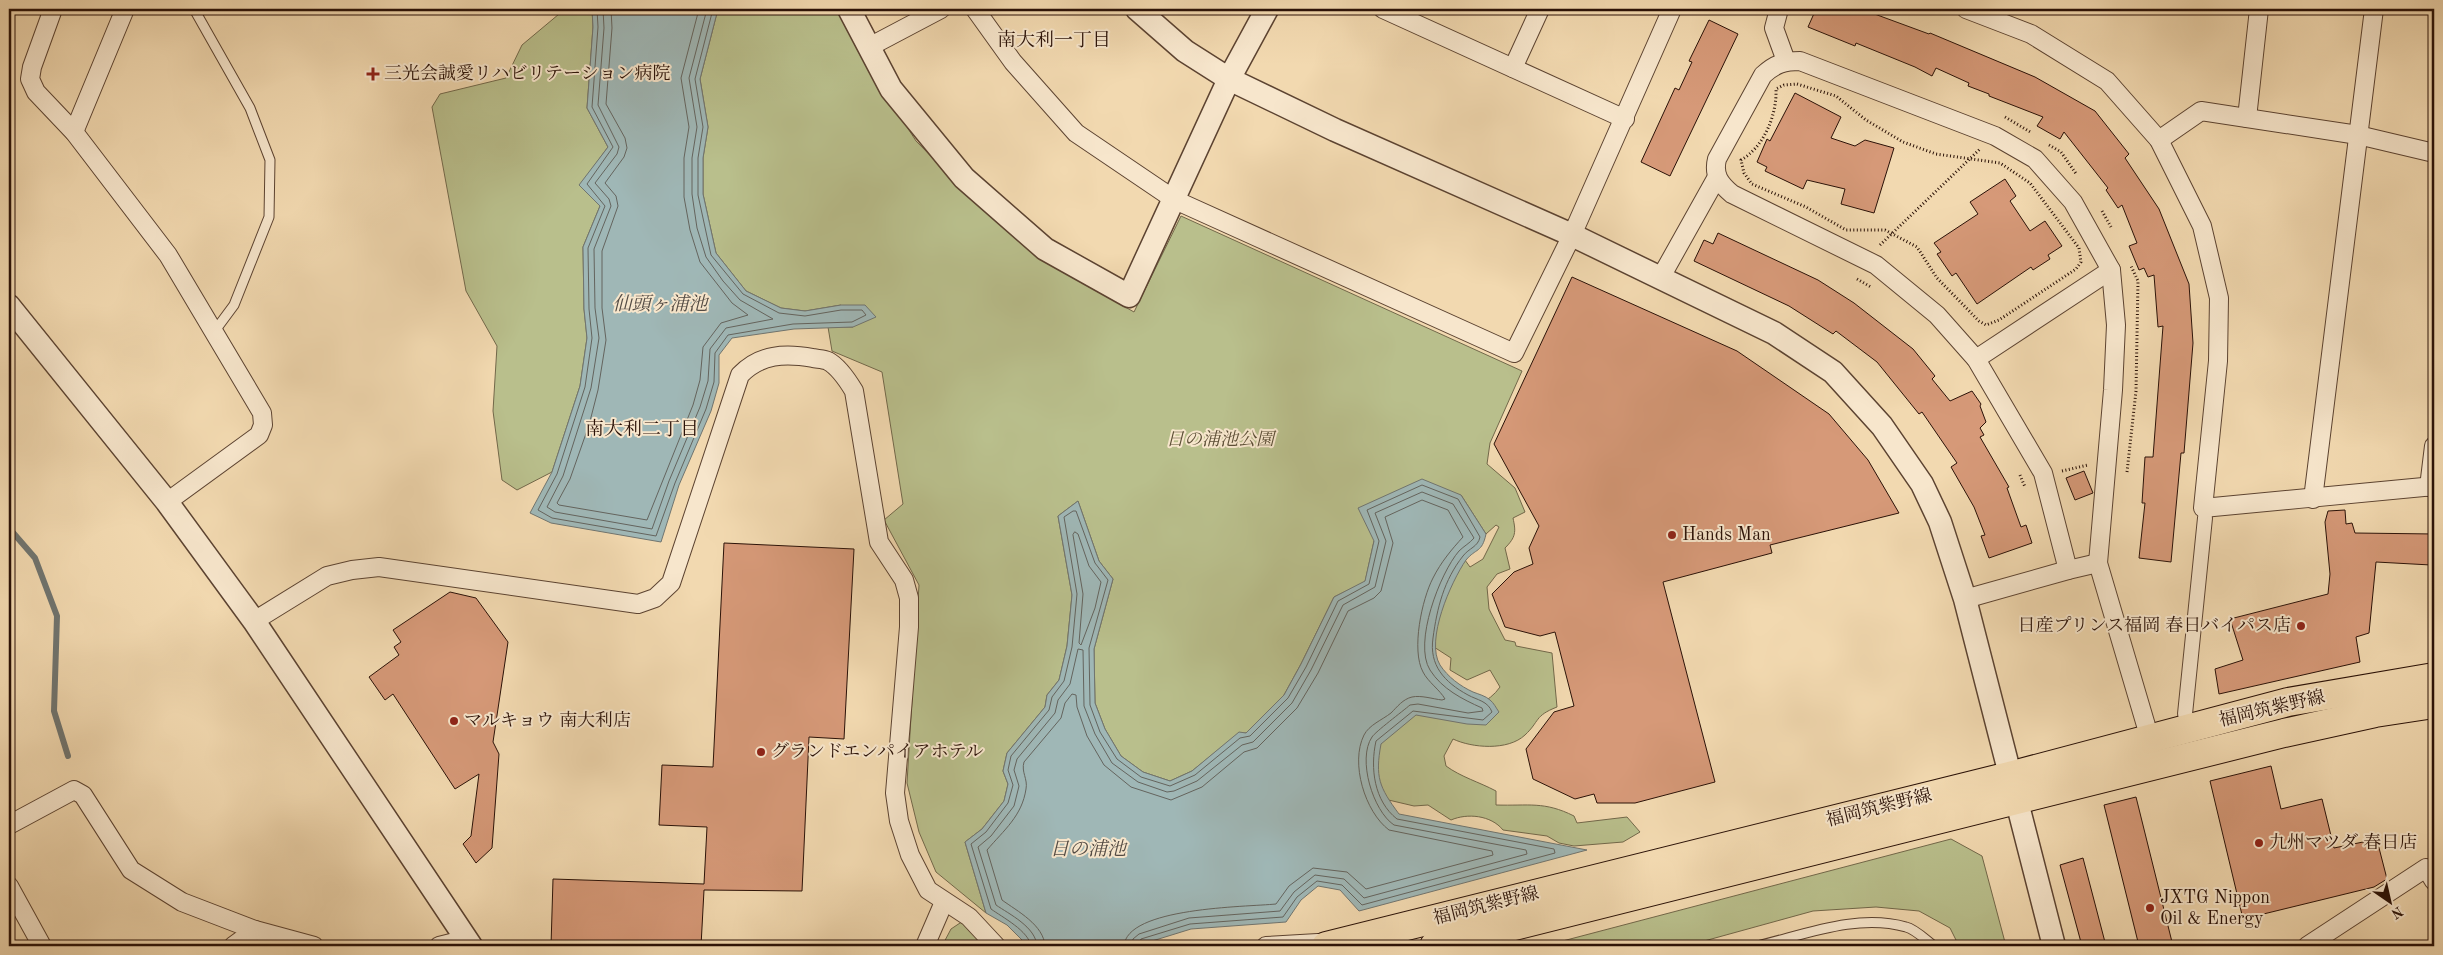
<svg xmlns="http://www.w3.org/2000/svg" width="2443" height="955" font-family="'Old Standard TT','Noto Serif JP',serif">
  <rect width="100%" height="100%" fill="#f2d9b0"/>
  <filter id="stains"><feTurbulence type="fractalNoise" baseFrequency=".004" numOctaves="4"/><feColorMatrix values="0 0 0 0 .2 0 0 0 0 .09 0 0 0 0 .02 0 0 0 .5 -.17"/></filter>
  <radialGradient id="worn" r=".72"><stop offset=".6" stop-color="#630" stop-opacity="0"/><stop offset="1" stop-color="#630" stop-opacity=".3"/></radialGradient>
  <g fill="#b9bf8c" stroke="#72684a">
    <polygon points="565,9 592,9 593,27 587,108 608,147 580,185 600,206 583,247 584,309 587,338 580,386 552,472 517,490 502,480 493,411 497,346 466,291 432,107 440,94 506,78 522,45"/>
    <path d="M718 9H836L859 51 916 141 973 199 1044 261 1134 312 1181 216 1522 371 1490 443 1487 464 1515 488 1525 512 1513 518C1516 532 1516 537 1505 548L1510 569 1497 574 1487 587 1489 609 1505 640 1515 642 1516 646 1552 653 1557 707C1534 716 1540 721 1525 735 1508 751 1472 748 1453 739L1444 756 1446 766C1461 777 1479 782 1496 791V805C1529 806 1544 801 1574 816L1577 823 1627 817 1640 832 1623 842 1574 846 1559 843 1547 836 1503 830C1491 815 1467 813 1451 820L1428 805 1414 806 1380 798 1372 754 1392 711C1427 710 1478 719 1500 687L1490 670 1467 680 1450 670 1451 658 1420 638 1462 556 1470 567 1483 559 1499 527 1496 525 1486 534 1461 495 1374 541 1365 582 1334 597 1301 664 1284 695 1246 733H1239L1192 771 1170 781 1143 772 1121 756 1105 729 1095 703 1094 649 1113 579 1099 561 1078 501 1058 516 1072 595 1067 646 1059 680 1047 695 1045 707 1007 753 1003 771 1008 784 1004 801 982 829 965 842 986 913 936 872 919 832 907 783 919 585 884 520 903 504 882 372 832 351 828 327H853L841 305 805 311 781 308 746 291 716 253 703 194V158L708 127 700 79Z"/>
    <polygon points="1951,839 1982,856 2006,946 1959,946 1950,928 1919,911 1876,907 1813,911 1686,946 1556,946 1555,943"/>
    <polygon points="963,921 987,946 942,946 951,929"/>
  </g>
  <g fill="#9fb7b6" stroke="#707570">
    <polygon points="592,9 718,9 700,79 708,127 703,158 703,194 716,253 746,291 781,308 805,311 841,305 865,305 876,317 853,327 794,329 732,338 719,355 719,383 711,411 679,485 661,542 551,523 530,513 552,472 580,386 587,338 584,309 583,247 600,206 579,185 608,147 587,108 593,27"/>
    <path d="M1422 479 1461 495 1486 534C1482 553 1476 548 1466 560 1451 582 1425 640 1440 665 1448 677 1460 686 1473 692 1478 694 1486 696 1490 700 1494 703 1496 708 1499 712L1486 725 1467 724 1416 715 1381 744C1375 777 1379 787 1399 814L1587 850 1359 911 1340 890 1318 886 1301 900 1286 922 1191 929 1136 946H1028L1007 925 986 913 965 842 982 829 1004 801 1008 784 1003 771 1007 753 1045 707 1047 695 1059 680 1067 646 1072 595 1058 516 1078 501 1099 561 1113 579 1094 649 1095 703 1105 729 1121 756 1143 772 1170 781 1192 771 1239 732 1246 733 1284 695 1301 664 1334 597 1365 581 1374 541 1358 508Z"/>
  </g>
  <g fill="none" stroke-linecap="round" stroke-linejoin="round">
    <g stroke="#64645e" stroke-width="1">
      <polyline points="597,9 598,27 592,107 613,147 587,184 605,206 588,248 589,309 592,338 585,387 557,474 538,510 552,518 656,536 675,483 706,409 714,382 715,353 728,335 793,324 852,322 866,315 862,310 841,310 805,316 779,313 743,294 711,255 698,195 698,158 703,127 695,79 713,9"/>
      <polyline points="603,9 604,28 598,105 619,147 617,154 595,183 609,199 611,206 594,249 595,308 599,338 591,388 563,476 547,507 555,512 652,529 669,481 700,407 708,381 710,349 726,328 773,319 740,300 723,281 706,257 697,228 692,194 692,158 697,127 689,78 707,9"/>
      <polyline points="611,9 612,28 606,104 625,138 627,148 624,157 605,183 616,196 618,206 602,251 602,308 606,340 598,390 589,425 570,479 557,503 559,505 647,520 693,405 700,380 703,347 721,323 748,315 732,303 700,262 690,230 684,197 684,158 689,127 681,78 699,9"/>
      <polygon points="1075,532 1078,534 1089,566 1101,582 1095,608 1081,645 1079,643 1083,594 1073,535"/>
      <path d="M1031 946C1029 931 1002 917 991 909L971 844 986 832 1008 803 1013 785 1008 770 1011 756 1049 710 1052 697 1064 681 1072 647 1077 594 1064 517 1073 511H1076L1095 563 1108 580 1089 648 1090 705 1100 732 1117 759 1141 777 1170 786 1195 775 1240 738 1250 736 1288 698 1306 667 1338 601 1369 584 1379 541 1367 510 1422 485 1458 499 1480 537C1478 547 1469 548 1463 556 1444 580 1437 608 1433 638 1429 665 1444 682 1468 695 1477 700 1488 701 1492 712L1483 720 1413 711 1376 741C1370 768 1374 801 1397 819L1554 849 1555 853 1362 905 1342 885 1317 881 1297 897 1283 917 1190 924 1141 939 1138 946"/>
      <path d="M1037 946C1036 927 1009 914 996 905L978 847 991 836 1014 806 1019 786 1014 770 1017 759 1055 713 1058 700 1070 684 1078 649 1083 650 1084 706 1095 734 1112 763 1138 782 1167 792 1174 791 1197 781 1242 745 1253 742 1292 703 1311 670 1343 605 1375 587 1386 541 1375 513 1422 492 1453 504 1474 538C1470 543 1464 546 1459 551 1440 573 1413 643 1430 670 1442 689 1462 699 1482 708L1483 711 1468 713 1418 704 1410 705C1403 711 1375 732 1372 737 1357 759 1373 811 1394 825L1526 850 1527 854 1364 898 1344 879 1315 875 1294 892 1280 911 1189 918 1139 934 1133 939 1132 946"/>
      <path d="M1045 946C1044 925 1017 911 1002 900L987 850C1004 830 1022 816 1026 789 1028 779 1021 772 1024 762L1061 718 1065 703 1072 694 1076 695 1077 707 1087 736 1104 765 1131 787 1171 800 1202 787 1244 752 1257 748 1297 708 1318 673 1348 611 1374 598 1381 591 1393 543 1385 517 1422 500 1448 510 1463 537C1452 549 1441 562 1433 578 1422 599 1411 650 1423 672 1428 682 1440 690 1445 699L1442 700C1433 699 1421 695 1412 697 1403 699 1397 707 1391 713 1382 720 1369 725 1364 735 1350 763 1365 812 1389 830L1492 851 1493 855 1366 889 1347 872 1313 868 1289 886 1276 904C1246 907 1126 907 1124 946"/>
    </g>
    <polyline stroke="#707570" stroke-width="6" points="9,528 35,558 57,616 54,711 68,756"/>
  </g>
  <g fill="#d69978" stroke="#2a1107">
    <polygon points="1816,9 1861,9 1929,34 1930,33 2035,77 2095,111 2129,154 2125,158 2159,209 2189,284 2193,343 2184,453 2181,453 2171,562 2139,558 2145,503 2142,503 2145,457 2153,457 2163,326 2158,327 2154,275 2148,277 2144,268 2139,270 2129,246 2137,243 2122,205 2118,208 2106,190 2108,188 2064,132 2060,139 2037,126 2043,117 1989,96 1989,94 1968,86 1969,83 1936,68 1932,76 1915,67 1856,43 1855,46 1808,27"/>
    <polygon points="1709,20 1738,34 1670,176 1641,162 1675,88 1679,90 1692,62 1689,61"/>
    <polygon points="1795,93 1841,117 1831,138 1855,146 1865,140 1894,148 1874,213 1841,204 1845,189 1807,180 1803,189 1765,171 1767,167 1757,162 1767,139 1770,141"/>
    <polygon points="2005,179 2016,196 2010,201 2030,231 2045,221 2062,246 2048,255 2050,259 2033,270 2031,267 1977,304 1956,273 1952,276 1937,254 1941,252 1934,243 1978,214 1970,202"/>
    <polygon points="1718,233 1818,280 1854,303 1913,349 1935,376 1932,379 1950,401 1972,391 1981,404 1980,406 1986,422 1980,428 1984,435 1980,437 2009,487 2007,488 2021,527 2026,525 2032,543 1989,558 1981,536 1985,535 1974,507 1951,467 1957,463 1922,412 1919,414 1877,362 1836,331 1833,334 1789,306 1694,261 1704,240 1713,244"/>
    <polygon points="1572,277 1737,351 1829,414 1868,460 1899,513 1770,545 1772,553 1663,582 1715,782 1635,803 1597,803 1594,794 1575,799 1533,779 1526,749 1554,712 1574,706 1555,632 1540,636 1505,627 1492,594 1514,572 1533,564 1529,548 1539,526 1494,444"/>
    <polygon points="2084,471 2093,493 2075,500 2066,478"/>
    <polygon points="2345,510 2346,524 2352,523 2355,533 2434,534 2434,556 2431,556 2431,565 2376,562 2369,633 2356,637 2360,662 2219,694 2215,669 2243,660 2230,619 2328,594 2330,574 2325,522 2328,511"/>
    <polygon points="724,543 854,549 844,739 809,737 802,891 704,890 701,946 551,946 553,879 704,884 707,827 659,825 662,765 713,767"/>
    <polygon points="450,592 476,598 508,642 493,742 499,754 492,848 476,863 463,844 471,836 479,774 455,789 393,694 385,700 369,677 399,655 394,647 401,642 393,630"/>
    <polygon points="2271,766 2281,809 2322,799 2334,848 2363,842 2367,847 2378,844 2387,879 2374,887 2243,919 2210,781"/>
    <polygon points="2136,797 2173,946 2139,946 2104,805"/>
    <polygon points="2083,858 2106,946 2082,946 2060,865"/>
  </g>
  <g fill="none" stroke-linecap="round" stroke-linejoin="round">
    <defs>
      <g id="service">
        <polyline points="194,9 250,108 270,160 269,217 234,305 214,332"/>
        <polyline points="1506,929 1510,946"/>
        <path d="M1757 946C1804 935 1857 913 1906 927 1915 929 1926 940 1934 946"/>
      </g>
      <polyline id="pedestrian" points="2185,714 2205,518"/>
      <g id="minor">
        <polyline points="53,9 32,67 30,79 36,92 74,132 168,255 262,413 263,425 259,435 167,502"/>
        <polyline points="975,9 1013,62 1076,133 1175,200 1514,353 1572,235 1672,9"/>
        <polyline points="1383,9 1625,119"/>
        <polyline points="1779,9 1774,28 1786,61"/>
        <polyline points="1966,9 2031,34 2107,81 2159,140 2202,226 2219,298 2218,361 2203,508 2434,486"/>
        <polyline points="869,47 941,9"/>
        <polyline points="1513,68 1540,9"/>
        <polyline points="2247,118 2259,9"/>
        <polyline points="74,132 125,9"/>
        <polyline points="2159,140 2201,111 2358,135 2434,153"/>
        <polyline points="1661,277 1717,177"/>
        <polyline points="1976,359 2111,270"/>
        <polyline points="2429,487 2434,446"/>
        <polyline points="2313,499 2374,9"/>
        <polyline points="2068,570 2098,563"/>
        <path d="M1965 599 2068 570 2043 473 1976 359 1937 315 1876 265 1732 194C1720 184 1713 175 1717 159L1763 75C1775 64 1784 61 1800 61L1995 136 2035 159 2073 202 2111 270 2116 325 2113 390 2098 563 2150 739"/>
        <path d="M254 621 327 576 352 570 379 567 638 604 655 598 671 583 740 375C760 354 785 353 813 358 817 359 824 359 828 361 839 367 848 381 854 391L879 542 904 580 909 598V627L895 793 899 821 910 855 928 890 969 917 996 946"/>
        <polyline points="9,825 74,790 83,795 131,870 182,902 255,930 314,946"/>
        <polyline points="9,886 42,946"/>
        <polyline points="233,946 255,930"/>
        <polyline points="439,946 467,939"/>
        <polyline points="925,946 944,902"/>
        <polyline points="1266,946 1335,942"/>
        <polyline points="2307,946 2426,868 2434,881"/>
      </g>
      <g id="tertiary">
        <polyline points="849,9 891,89 964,178 1045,249 1129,296 1229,79 1267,9"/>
        <polyline points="1137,9 1185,51 1229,79 1335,130 1572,235 1774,333 1833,372 1882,426 1922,484 1940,522 1965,599 2054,946"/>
        <polyline points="9,306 167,502 254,621 471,946"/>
      </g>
      <g id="primary">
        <polyline points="1326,946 2009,776 2288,702 2434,677"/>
        <polyline points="1434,946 2284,733 2375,713 2434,704"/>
      </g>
    </defs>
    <use href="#service" stroke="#5c4331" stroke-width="11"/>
    <use href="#pedestrian" stroke="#5c4331" stroke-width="16"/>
    <use href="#minor" stroke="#5c4331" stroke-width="20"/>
    <use href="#tertiary" stroke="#5c4331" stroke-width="25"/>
    <use href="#primary" stroke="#2a1107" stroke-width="30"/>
    <g stroke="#2a1107" stroke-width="3" stroke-dasharray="1 2.5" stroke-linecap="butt">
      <path d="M1797 84 1836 96 1866 120 1903 142 1936 154 2000 163 2030 183 2079 248 2081 262 2076 269 1999 320 1986 325 1979 321 1937 278 1917 247 1885 230H1846L1806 207 1752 184 1744 173 1741 160C1764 147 1777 115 1776 89L1784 85Z"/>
      <polyline points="2005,117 2032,133"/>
      <polyline points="2049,145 2061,152 2077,175"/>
      <polyline points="2102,211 2111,227"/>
      <polyline points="1880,245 1980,149"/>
      <polyline points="1857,279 1871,287"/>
      <polyline points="2062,471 2088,465"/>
      <polyline points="2127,472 2136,391 2138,281 2131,266"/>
      <polyline points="2020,475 2025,487"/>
    </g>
    <use href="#service" stroke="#f7e6cc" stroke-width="9"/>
    <use href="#pedestrian" stroke="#f7e6cc" stroke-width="14"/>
    <use href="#minor" stroke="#f7e6cc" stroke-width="18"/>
    <use href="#tertiary" stroke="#f7e6cc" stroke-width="22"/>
    <use href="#primary" stroke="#f2d9b0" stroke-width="28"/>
  </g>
  <g fill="#8f2418" stroke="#f7e6cc" stroke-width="2">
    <path d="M370.5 66.5h5v5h5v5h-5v5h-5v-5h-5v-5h5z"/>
    <circle cx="1672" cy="535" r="5"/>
    <circle cx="2301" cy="626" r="5"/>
    <circle cx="454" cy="721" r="5"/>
    <circle cx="761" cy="752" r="5"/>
    <circle cx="2259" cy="843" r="5"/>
    <circle cx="2150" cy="908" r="5"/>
  </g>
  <g text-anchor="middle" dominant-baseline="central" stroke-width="4" stroke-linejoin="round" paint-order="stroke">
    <g font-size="18" fill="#2a1107" stroke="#f7e6cc" text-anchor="start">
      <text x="384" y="74">三光会誠愛リハビリテーション病院</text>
      <text x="1682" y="535">Hands Man</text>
      <text x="2291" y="626" text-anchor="end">日産プリンス福岡 春日バイパス店</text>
      <text x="464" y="721">マルキョウ 南大利店</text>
      <text x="771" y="752">グランドエンパイアホテル</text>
      <text x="2269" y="843">九州マツダ 春日店</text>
      <text x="2160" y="898">JXTG Nippon<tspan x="2160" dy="21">Oil &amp; Energy</tspan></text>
    </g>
    <g font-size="18" font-style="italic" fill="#5c4e36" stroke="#f7e6cc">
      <text x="1220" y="440">日の浦池公園</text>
    </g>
    <g font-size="18" fill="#2a1107" stroke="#f7e6cc">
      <text transform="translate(2272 709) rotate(-13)">福岡筑紫野線</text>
      <text transform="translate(1879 808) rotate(-14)">福岡筑紫野線</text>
      <text transform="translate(1486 906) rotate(-14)">福岡筑紫野線</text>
    </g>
    <g font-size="19" fill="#2a1107" stroke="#f7e6cc">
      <text x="1054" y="41">南大利一丁目</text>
      <text x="642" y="430">南大利二丁目</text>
    </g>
    <g font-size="19" font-style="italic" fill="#534b44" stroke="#f7e6cc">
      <text x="660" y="305">仙頭ヶ浦池</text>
      <text x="1088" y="850">日の浦池</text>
    </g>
  </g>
  <rect width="2443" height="955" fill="none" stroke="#f2d9b0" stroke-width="30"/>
  <rect x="10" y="10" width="2423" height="935" fill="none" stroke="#2a1107" stroke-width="2.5"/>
  <rect x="15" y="15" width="2413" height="925" fill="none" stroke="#2a1107"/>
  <g transform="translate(2390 902) rotate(146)" stroke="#f7e6cc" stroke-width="4" paint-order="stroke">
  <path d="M0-4L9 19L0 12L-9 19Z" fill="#2a1107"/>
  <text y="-8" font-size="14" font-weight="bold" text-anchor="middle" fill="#2a1107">N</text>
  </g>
  <rect width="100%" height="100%" filter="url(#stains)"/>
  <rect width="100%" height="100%" fill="url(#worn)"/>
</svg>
